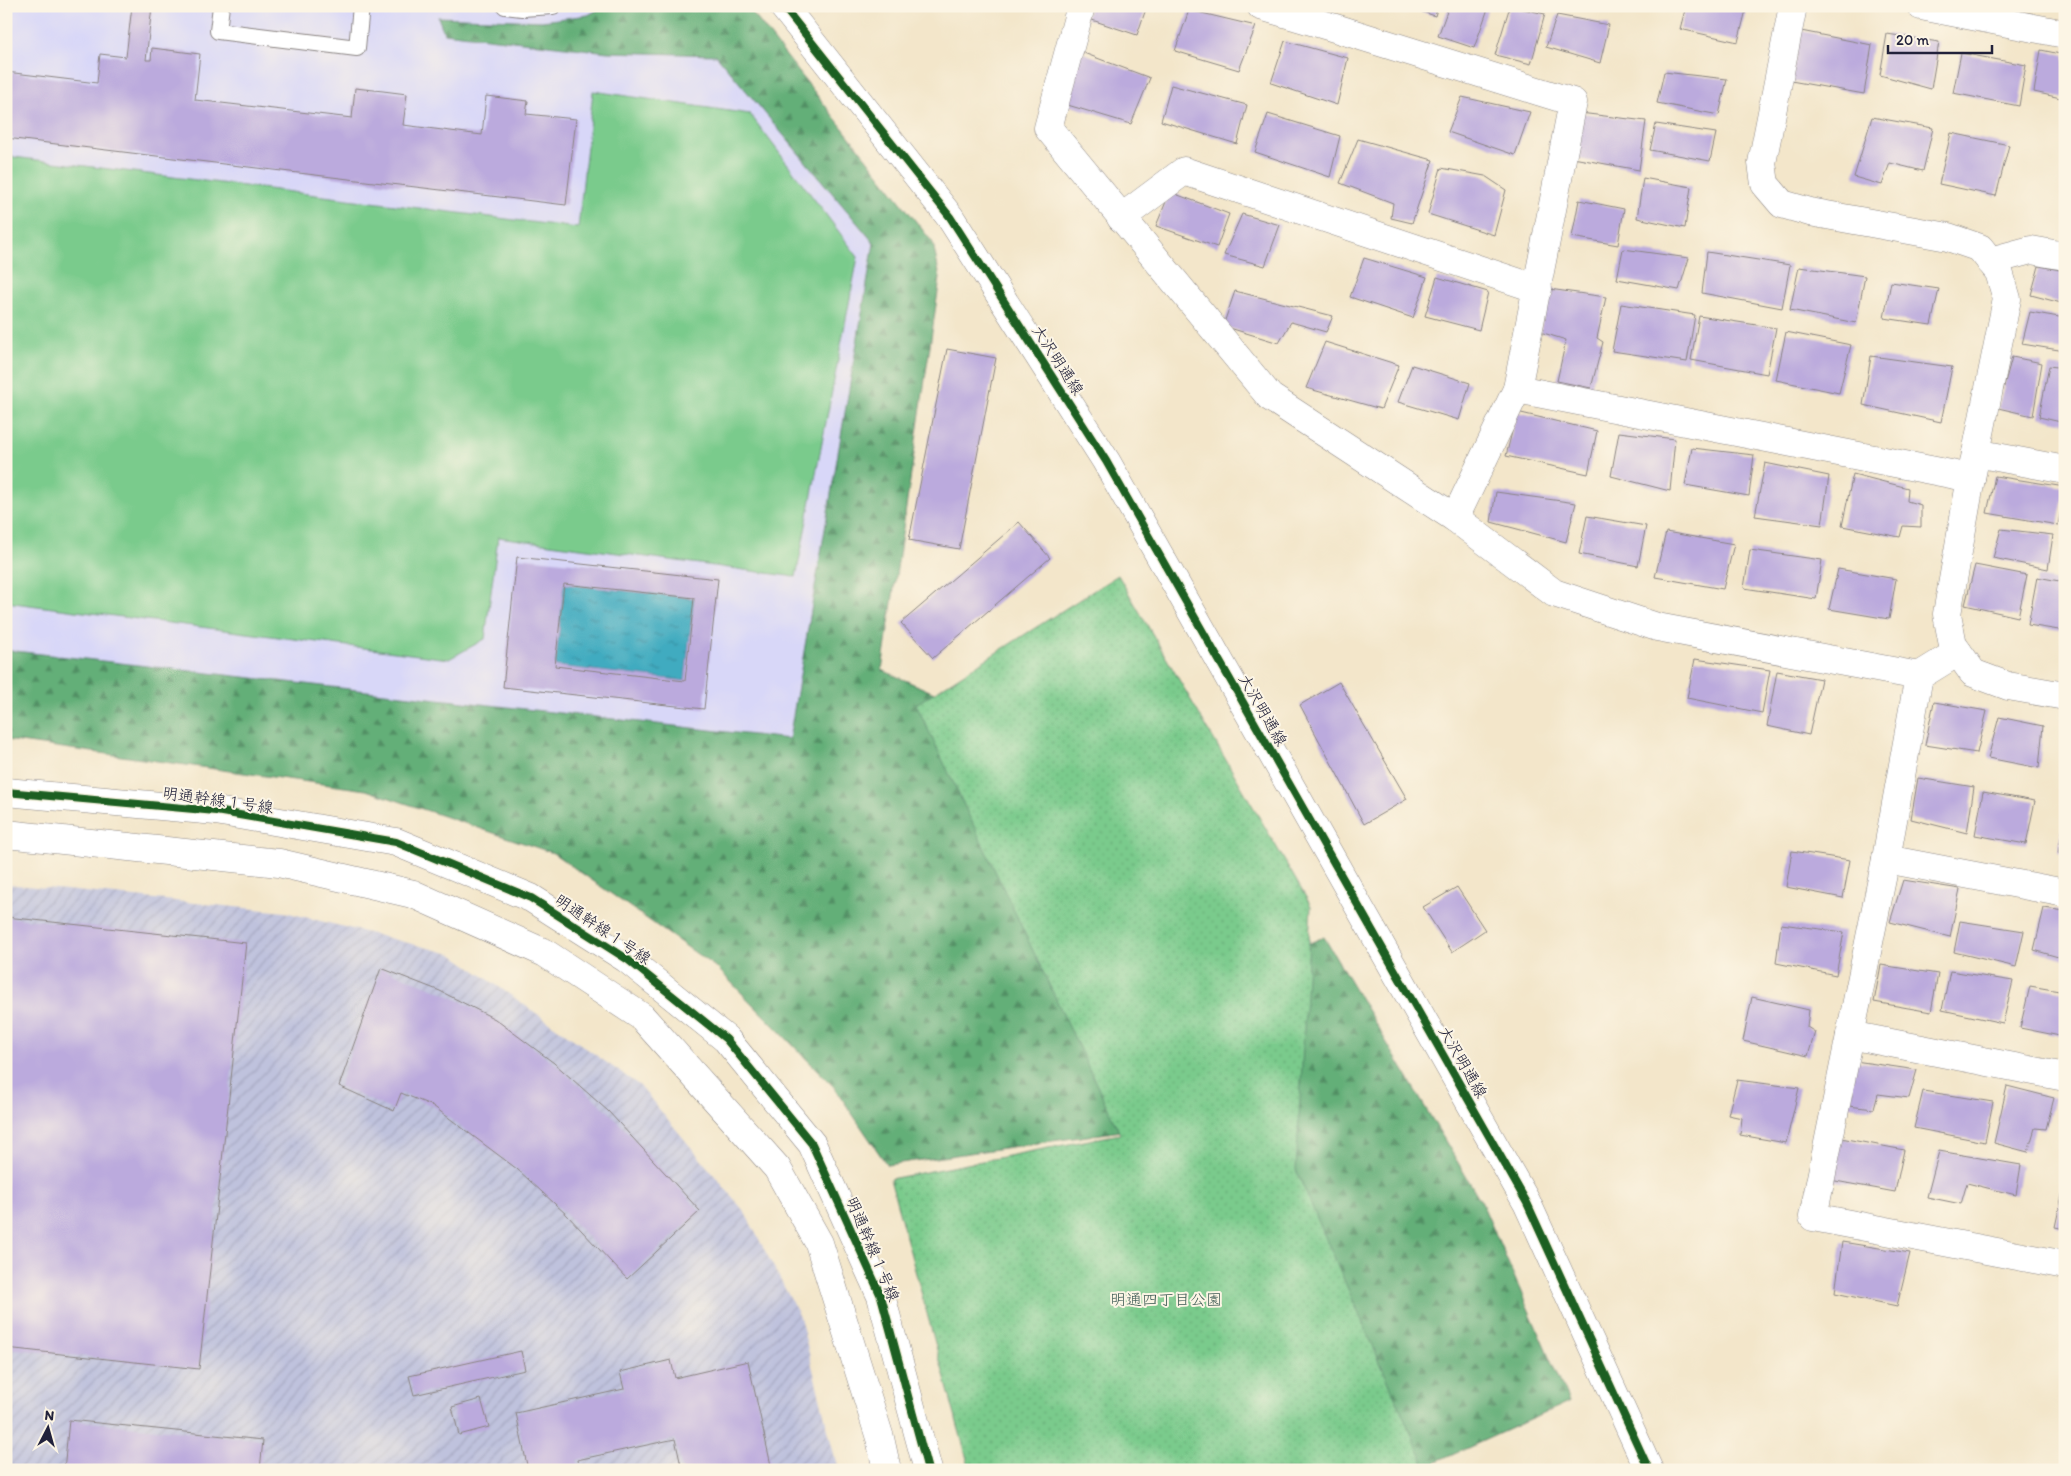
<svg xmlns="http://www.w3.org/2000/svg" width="2071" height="1476" font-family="Itim,'Klee One',sans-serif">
  <defs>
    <pattern id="industrial-furrows" width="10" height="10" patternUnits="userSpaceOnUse" patternTransform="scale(1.25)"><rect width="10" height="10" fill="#bfc2dd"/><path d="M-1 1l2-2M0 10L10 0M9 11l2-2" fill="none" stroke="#a4a6bf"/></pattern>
    <pattern id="forest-firs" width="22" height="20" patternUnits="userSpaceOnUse" patternTransform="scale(1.25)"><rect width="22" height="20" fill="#63af78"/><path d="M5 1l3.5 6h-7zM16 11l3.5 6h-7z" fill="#518e64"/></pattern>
    <pattern id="park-dots" width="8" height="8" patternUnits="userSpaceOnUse" patternTransform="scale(1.25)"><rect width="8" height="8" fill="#7acb8c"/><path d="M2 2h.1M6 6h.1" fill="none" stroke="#69ae7a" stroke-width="1.8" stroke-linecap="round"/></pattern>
    <pattern id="water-ripples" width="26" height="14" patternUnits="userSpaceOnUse" patternTransform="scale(1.25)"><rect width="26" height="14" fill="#41abc0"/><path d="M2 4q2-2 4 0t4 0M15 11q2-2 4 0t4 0" fill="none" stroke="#368b9d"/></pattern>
  </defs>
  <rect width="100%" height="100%" fill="#fcf5e5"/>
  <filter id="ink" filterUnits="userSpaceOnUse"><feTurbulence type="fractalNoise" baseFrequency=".02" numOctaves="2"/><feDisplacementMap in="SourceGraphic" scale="10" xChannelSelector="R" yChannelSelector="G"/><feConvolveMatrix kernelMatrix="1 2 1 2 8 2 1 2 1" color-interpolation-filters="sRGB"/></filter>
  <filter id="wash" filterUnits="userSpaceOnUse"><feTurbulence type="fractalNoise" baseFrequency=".0096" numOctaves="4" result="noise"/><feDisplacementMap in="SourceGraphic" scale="20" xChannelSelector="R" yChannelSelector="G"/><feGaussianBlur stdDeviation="1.12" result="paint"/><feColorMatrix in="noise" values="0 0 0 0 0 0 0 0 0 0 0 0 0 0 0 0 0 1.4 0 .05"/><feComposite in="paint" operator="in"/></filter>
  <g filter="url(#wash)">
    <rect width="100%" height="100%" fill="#f3e6ca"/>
    <polygon fill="#d8d7f8" points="6,6 736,6 929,266 853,789 6,680"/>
    <polygon fill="url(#industrial-furrows)" points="6,884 285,912 452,954 640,1086 744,1211 800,1317 838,1470 6,1470"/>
    <g fill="url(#forest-firs)" stroke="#42685a">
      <polygon points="605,6 747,6 933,243 940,278 882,670 966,707 1163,1125 887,1165 834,1087 717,968 553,853 366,790 6,740 6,650 789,739 874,243 716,55 608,52 444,33 438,17 542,21 588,15"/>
      <polygon points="1324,937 1482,1203 1569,1402 1419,1470 1379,1470 1240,972"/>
    </g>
    <polygon fill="url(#park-dots)" stroke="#4e7664" points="1118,575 1311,906 1296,1170 1427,1470 970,1470 890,1179 1120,1134 916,704"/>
    <polygon fill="#7acb8c" stroke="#4e7664" points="593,91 750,114 858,257 796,577 498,537 485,639 449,659 6,602 6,156 578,228"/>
    <polygon fill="url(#water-ripples)" stroke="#32667e" points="564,584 694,598 685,681 555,666"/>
    <g id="blocks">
      <g fill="#bad" fill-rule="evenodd">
        <polygon points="132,6 152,6 146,60 151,60 152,48 200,54 195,100 352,118 355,88 383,91 407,94 403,125 482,135 486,96 528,101 526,114 576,119 566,205 6,138 6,72 97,83 100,54 126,57"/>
        <polygon points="1090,6 1147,6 1137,35 1086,18"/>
        <polygon points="1405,6 1438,6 1435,16"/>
        <polygon points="1449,6 1489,6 1474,48 1438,36"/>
        <polygon points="1510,6 1545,14 1531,64 1495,55"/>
        <polygon points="1686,6 1747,6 1738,42 1680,29"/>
        <polygon points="1189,10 1256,26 1239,70 1175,51"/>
        <polygon points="1557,15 1609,25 1600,63 1546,47"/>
        <polygon points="1801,31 1872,45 1864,94 1791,81"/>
        <polygon points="1887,34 1939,42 1931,89 1880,75"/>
        <polygon points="1285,41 1348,58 1337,105 1271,83"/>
        <polygon points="2041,50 2065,55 2065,99 2034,92"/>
        <polygon points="1081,52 1150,78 1131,124 1061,103"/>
        <polygon points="1961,53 2026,65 2019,106 1953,93"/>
        <polygon points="1664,72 1727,79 1719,115 1657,103"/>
        <polygon points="1171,85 1247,105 1237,144 1161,121"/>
        <polygon points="1462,97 1530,112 1515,155 1448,132"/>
        <polygon points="1580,113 1646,121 1639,170 1573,158"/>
        <polygon points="1268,114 1340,136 1330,177 1255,152"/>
        <polygon points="1872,117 1933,128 1923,171 1890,163 1882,185 1854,177"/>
        <polygon points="1656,124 1716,133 1710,161 1650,150"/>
        <polygon points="1951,133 2009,145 1996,196 1939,184"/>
        <polygon points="1358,139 1433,160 1412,223 1391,218 1393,203 1340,183"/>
        <polygon points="1441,168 1485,176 1506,190 1494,235 1428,214"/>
        <polygon points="1643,178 1691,187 1685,228 1637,218"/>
        <polygon points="1170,192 1229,214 1217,247 1156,226"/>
        <polygon points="1579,200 1624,209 1618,245 1572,237"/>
        <polygon points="1242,214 1280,225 1265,266 1224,255"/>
        <polygon points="1623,249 1689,258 1679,290 1617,279"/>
        <polygon points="1707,252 1790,265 1782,308 1702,293"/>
        <polygon points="1364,258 1427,277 1413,318 1350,297"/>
        <polygon points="2039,266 2065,271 2065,304 2031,295"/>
        <polygon points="1799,267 1865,276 1856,323 1790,310"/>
        <polygon points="1437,277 1488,292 1479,330 1425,316"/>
        <polygon points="1891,282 1939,289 1931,325 1884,318"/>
        <polygon points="1549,289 1606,297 1597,338 1603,342 1591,388 1557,381 1566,340 1540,332"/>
        <polygon points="1235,291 1333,316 1326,332 1291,322 1279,343 1223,326"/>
        <polygon points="1621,304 1695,315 1687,362 1612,351"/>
        <polygon points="2030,312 2065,318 2065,351 2022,344"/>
        <polygon points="1699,316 1776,328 1767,374 1691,360"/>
        <polygon points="1786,332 1851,345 1839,393 1776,380"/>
        <polygon points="1325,342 1399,365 1381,409 1306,388"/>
        <polygon points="947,349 996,358 959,549 909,540"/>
        <polygon points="1871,356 1952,367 1941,422 1863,405"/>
        <polygon points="2012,357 2042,363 2033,416 1998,408"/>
        <polygon points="1412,365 1470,383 1459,420 1398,402"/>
        <polygon points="2049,366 2065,368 2065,423 2039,417"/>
        <polygon points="1517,412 1597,431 1588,474 1506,456"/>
        <polygon points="1619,432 1675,439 1670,491 1611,476"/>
        <polygon points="1692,448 1754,455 1749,496 1685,485"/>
        <polygon points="1765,463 1829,476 1822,525 1755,516"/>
        <polygon points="1853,474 1908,488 1907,501 1921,505 1921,527 1903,526 1900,537 1842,526"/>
        <polygon points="1995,476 2065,487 2058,525 1987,513"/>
        <polygon points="1496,492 1576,503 1566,542 1491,522"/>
        <polygon points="1587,516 1646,526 1638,566 1579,554"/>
        <polygon points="1019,522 1050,558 933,658 901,623"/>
        <polygon points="2001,529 2053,535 2048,569 1993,558"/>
        <polygon points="1666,532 1734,544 1723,589 1655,577"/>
        <polygon points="1750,550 1822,560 1816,599 1744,588"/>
        <path d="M517 557 718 579 704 709 503 687ZM564 584 694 598 685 681 555 666Z"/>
        <polygon points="1975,565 2027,575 2018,617 1965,605"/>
        <polygon points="1838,569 1896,579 1889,619 1829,609"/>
        <polygon points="2037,577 2065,582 2065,631 2028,625"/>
        <polygon points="1695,659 1770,670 1762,713 1687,698"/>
        <polygon points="1777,671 1821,679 1809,735 1767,726"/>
        <polygon points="1339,682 1407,799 1364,824 1300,705"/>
        <polygon points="1934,702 1987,711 1977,753 1925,745"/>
        <polygon points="1999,717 2043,726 2039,768 1988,758"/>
        <polygon points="1918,778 1974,787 1967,833 1911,819"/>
        <polygon points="1983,792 2035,801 2026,844 1975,835"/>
        <polygon points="2064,823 2065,823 2065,854 2058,853"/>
        <polygon points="1792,851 1850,860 1843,898 1786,887"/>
        <polygon points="1903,880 1960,889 1950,937 1890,922"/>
        <polygon points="1457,887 1485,930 1452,952 1423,907"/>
        <polygon points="2044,908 2065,911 2065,959 2034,950"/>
        <polygon points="6,917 246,943 199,1369 6,1348"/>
        <polygon points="1960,921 2024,931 2016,967 1954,952"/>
        <polygon points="1781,924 1844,932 1836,975 1776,963"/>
        <polygon points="1881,965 1938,974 1931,1012 1874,1002"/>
        <polygon points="381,968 440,991 495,1019 554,1063 608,1111 700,1211 627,1279 567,1215 517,1169 433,1106 401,1093 394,1111 339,1086"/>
        <polygon points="1950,971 2013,981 2003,1023 1942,1010"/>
        <polygon points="2030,986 2065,992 2065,1037 2020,1028"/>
        <polygon points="1752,997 1809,1010 1807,1027 1815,1032 1808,1056 1743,1041"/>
        <polygon points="1855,1061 1917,1070 1909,1098 1878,1094 1874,1109 1848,1106"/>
        <polygon points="1737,1080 1799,1088 1786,1143 1740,1135 1742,1118 1728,1115"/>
        <polygon points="2007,1086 2054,1098 2046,1129 2035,1128 2028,1152 1994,1143"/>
        <polygon points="1923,1091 1993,1102 1985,1142 1914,1128"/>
        <polygon points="1841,1138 1904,1150 1895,1192 1830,1180"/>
        <polygon points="1939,1151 2021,1165 2016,1195 1967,1183 1961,1204 1927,1197"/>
        <polygon points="2064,1186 2065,1186 2065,1229 2055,1227"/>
        <polygon points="1842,1242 1910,1253 1897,1306 1835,1293"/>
        <polygon points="521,1351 525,1370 414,1395 409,1376"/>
        <polygon points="671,1360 675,1378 748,1361 772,1470 682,1470 675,1439 577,1460 579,1470 554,1470 553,1466 528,1470 516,1413 624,1389 620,1372"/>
        <polygon points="481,1399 489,1427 459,1435 452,1407"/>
        <polygon points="69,1420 263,1440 260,1470 64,1470"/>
      </g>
    </g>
  </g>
  <g filter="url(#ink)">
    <use href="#blocks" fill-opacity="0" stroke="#8a8482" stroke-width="1"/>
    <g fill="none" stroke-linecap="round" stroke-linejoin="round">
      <defs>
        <g id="lane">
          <polyline points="221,6 218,31 357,48 361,6"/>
          <polyline points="505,6 522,8 553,6"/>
        </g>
        <g id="street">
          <polyline points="1081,6 1048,128 1270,397 1455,518 1554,593 1657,627 1919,676"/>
          <polyline points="1261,6 1335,28 1573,102 1517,389 1455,518"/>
          <polyline points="1921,6 2065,34"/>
          <polyline points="1121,218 1184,171 1538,289"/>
          <polyline points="1990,261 2031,250 2065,256"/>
          <polyline points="1517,389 1971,478"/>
          <polyline points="1976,453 2065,470"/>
          <polyline points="1958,652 1919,676 1886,859 1813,1217 2065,1265"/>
          <polyline points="1886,859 2065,893"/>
          <polyline points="1850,1035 2065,1077"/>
        </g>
        <g id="secondary">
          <polyline points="783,6 950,217 1106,461 1527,1203 1649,1470"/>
          <polyline points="1793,6 1762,163 1765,184 1782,204 1810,212 1948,237 1980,248 1999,272 2007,299 1971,478 1947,614 1953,645 1973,673 2008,686 2065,696"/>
          <polyline points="6,792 216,811 396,842 531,898 627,959 726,1039 812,1144 881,1296 928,1470"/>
          <polyline points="6,834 279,863 413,894 545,953 642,1017 777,1168 819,1243 880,1438 887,1470"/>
        </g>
      </defs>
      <use href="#lane" stroke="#8a8482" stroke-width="18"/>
      <use href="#street" stroke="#8a8482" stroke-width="29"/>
      <use href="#secondary" stroke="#8a8482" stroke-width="29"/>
      <use href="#lane" stroke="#fff" stroke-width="16"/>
      <use href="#street" stroke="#fff" stroke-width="28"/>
      <use href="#secondary" stroke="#fff" stroke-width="28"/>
      <defs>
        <g id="cycleway">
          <polyline points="783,6 950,217 1106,461 1527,1203 1649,1470"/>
          <polyline points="6,792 216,811 396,842 531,898 627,959 726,1039 812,1144 881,1296 928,1470"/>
        </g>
      </defs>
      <use href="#cycleway" stroke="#fcf5e5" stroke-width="11"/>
      <use href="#cycleway" stroke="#1b5e20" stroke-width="8"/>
    </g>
  </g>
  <g text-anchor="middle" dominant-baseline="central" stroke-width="4" stroke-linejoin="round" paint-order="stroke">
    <g font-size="16" fill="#22223b" stroke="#fcf5e5">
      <text transform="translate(1058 360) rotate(57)">大沢明通線</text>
      <text transform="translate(1263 710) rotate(60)">大沢明通線</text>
      <text transform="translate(218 800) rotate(8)">明通幹線１号線</text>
      <text transform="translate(603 929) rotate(34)">明通幹線１号線</text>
      <text transform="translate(1463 1062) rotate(60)">大沢明通線</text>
      <text transform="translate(873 1249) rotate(67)">明通幹線１号線</text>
    </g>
    <g font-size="16" fill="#415d57" stroke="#fcf5e5">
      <text x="1166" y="1299">明通四丁目公園</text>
    </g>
  </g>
  <rect width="2071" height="1476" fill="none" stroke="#fcf5e5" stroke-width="25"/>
  <g transform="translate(48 1428) rotate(6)" stroke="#fcf5e5" stroke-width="4" paint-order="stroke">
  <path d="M0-4L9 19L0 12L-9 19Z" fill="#22223b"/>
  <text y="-8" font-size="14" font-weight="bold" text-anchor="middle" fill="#22223b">N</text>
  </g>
  <path d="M1888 45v8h104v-8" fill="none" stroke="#22223b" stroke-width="2.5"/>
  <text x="1896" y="45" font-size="15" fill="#22223b" stroke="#fcf5e5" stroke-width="4" paint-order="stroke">20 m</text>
</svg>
